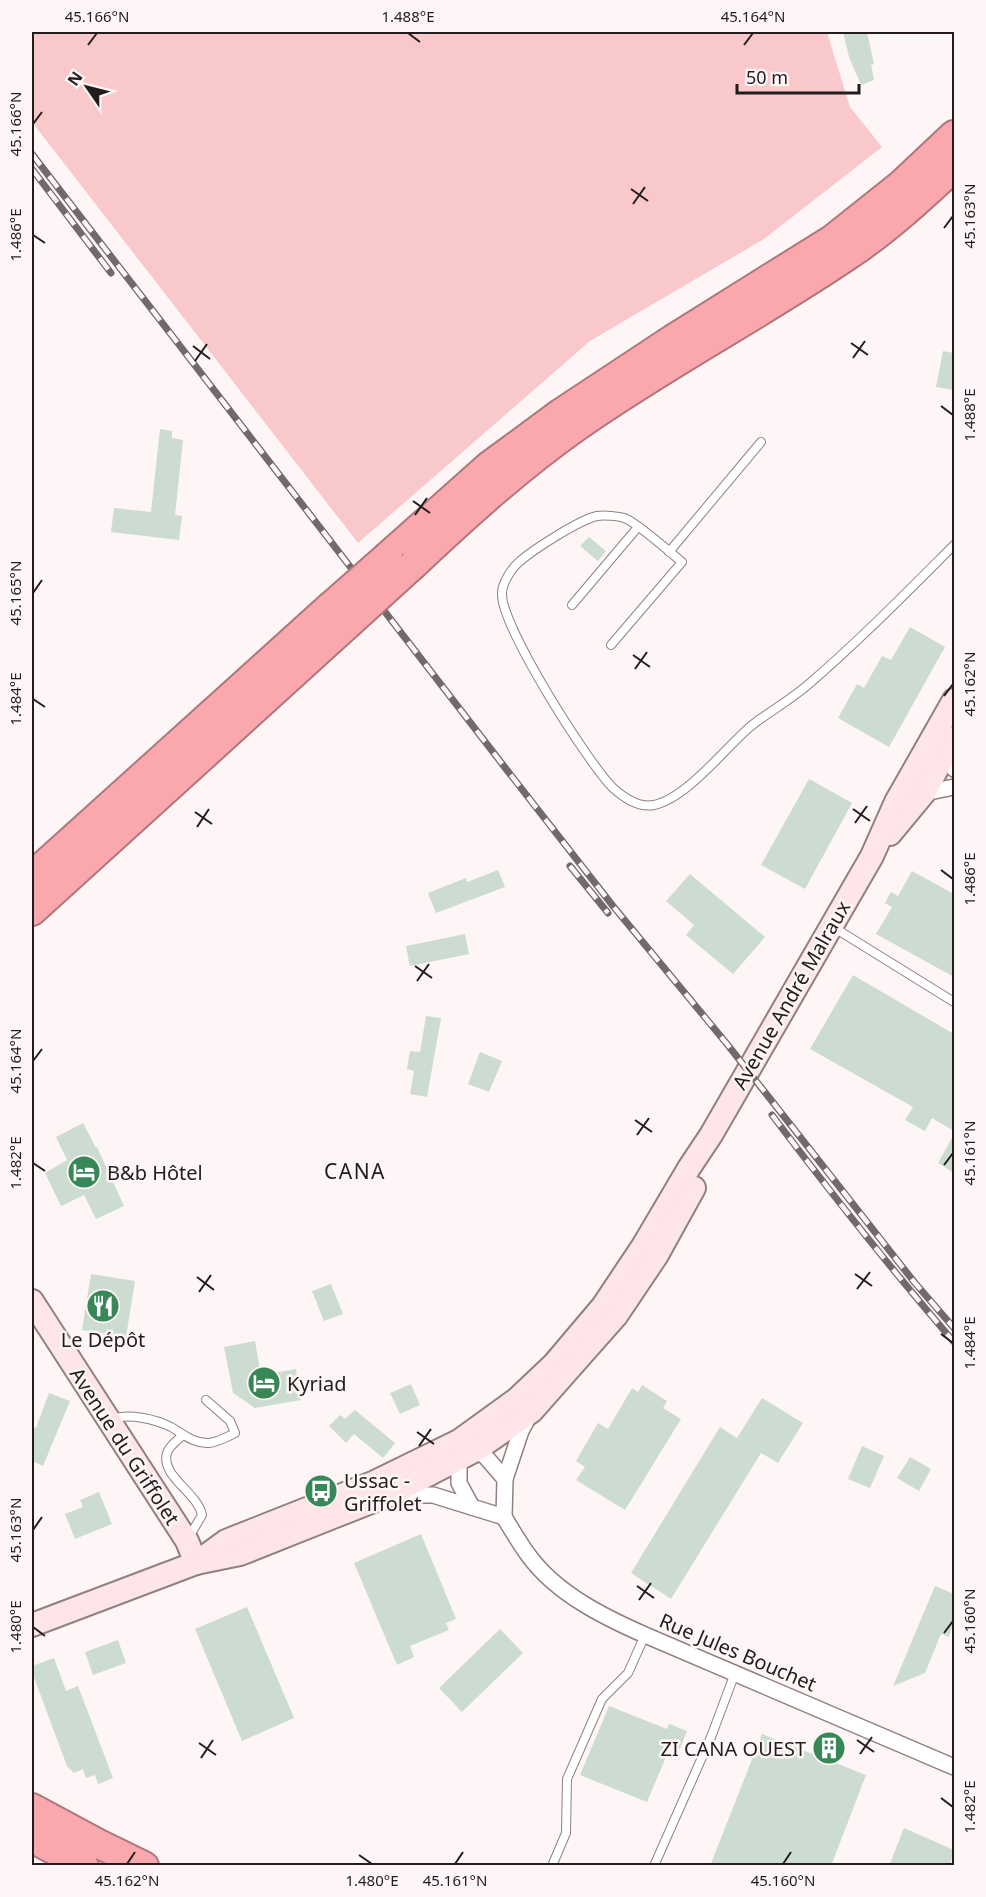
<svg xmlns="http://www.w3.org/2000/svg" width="986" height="1897" font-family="'Noto Sans',sans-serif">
  <rect width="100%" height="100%" fill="#fef6f6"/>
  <polygon fill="#f8c8cb" points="32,32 827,32 850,107 882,147 764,239 590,341 358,543 32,122"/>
  <g fill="#ccdcd0">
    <polygon points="843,32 867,32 874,64 871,65 874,80 861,85 849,57"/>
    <polygon points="943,351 954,353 954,390 936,387"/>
    <polygon points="160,429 172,431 172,438 183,440 175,515 182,516 179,540 111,532 114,508 151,512"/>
    <polygon points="589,537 606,551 598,561 580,546"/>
    <polygon points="910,627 945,647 889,747 838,718 857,684 864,688 882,656 891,660"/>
    <polygon points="809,779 852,803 805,889 761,865"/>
    <polygon points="498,870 505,887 436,913 428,893 466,878 467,882"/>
    <polygon points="912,871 954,894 954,977 876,934 892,907 885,903 891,892 898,896"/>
    <polygon points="690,874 765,937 733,974 686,935 694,925 666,901"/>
    <polygon points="465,934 469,954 410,966 406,946"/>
    <polygon points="853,975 954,1034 954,1131 932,1118 925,1131 905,1120 913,1107 810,1049"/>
    <polygon points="426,1016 441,1018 427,1097 410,1094 414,1071 407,1069 410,1051 420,1052"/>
    <polygon points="480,1052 502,1061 489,1092 468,1084"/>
    <polygon points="83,1123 96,1148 97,1147 124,1206 96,1219 84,1195 61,1206 45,1173 67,1160 56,1137"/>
    <polygon points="954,1134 954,1173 938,1163"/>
    <polygon points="91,1274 135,1281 126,1337 82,1330"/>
    <polygon points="331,1284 343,1314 324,1321 312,1291"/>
    <polygon points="255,1341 261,1375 296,1369 301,1400 255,1408 233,1393 224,1347"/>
    <polygon points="411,1384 420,1405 400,1414 390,1393"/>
    <polygon points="642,1385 667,1401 663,1408 681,1419 625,1510 576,1480 585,1467 576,1461 598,1423 608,1429 632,1388 638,1392"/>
    <polygon points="49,1393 70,1401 43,1466 32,1461 32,1427 36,1428"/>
    <polygon points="762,1398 803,1423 778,1463 761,1453 671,1599 631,1573 720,1427 737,1438"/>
    <polygon points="355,1410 395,1443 383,1458 354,1434 346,1443 329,1426 340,1415 345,1419"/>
    <polygon points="862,1446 884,1456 870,1488 848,1479"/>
    <polygon points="910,1457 931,1469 919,1491 897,1478"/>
    <polygon points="99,1492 112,1524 75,1539 65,1514 83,1507 80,1500"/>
    <polygon points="421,1534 456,1619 446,1623 449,1630 410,1646 414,1657 397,1665 354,1563"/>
    <polygon points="935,1586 954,1594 954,1603 952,1609 953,1623 949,1637 941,1634 925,1673 893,1686"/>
    <polygon points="247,1607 294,1718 242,1741 195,1629"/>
    <polygon points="500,1629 523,1653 462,1712 439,1688"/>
    <polygon points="118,1640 126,1663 93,1675 85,1652"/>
    <polygon points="54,1658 66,1691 78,1686 113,1778 98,1784 95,1775 86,1778 83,1769 74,1773 67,1766 32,1672 32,1666"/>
    <polygon points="609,1706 667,1729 669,1724 687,1731 680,1749 671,1745 647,1802 580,1775"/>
    <polygon points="762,1734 866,1775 831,1866 710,1866"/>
    <polygon points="904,1828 954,1850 950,1866 889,1866"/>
  </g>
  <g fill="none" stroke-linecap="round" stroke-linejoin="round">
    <defs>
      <g id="lane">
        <polyline points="669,552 761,442"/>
        <polyline points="572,605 638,527"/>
        <path d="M611 645 682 562C672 554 634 520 624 518 618 516 604 515 597 516 579 520 534 549 519 562 512 568 502 583 502 593 500 625 588 763 613 788 623 797 639 808 654 805 687 798 725 748 751 726 770 711 792 699 810 683 860 640 907 592 954 545"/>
        <polyline points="833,927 954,1002"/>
        <path d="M112 1419C129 1413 155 1419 171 1427 183 1434 194 1444 209 1443 218 1442 227 1437 235 1433L230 1421 206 1400"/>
        <path d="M183 1435C178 1440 169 1446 167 1453 160 1476 198 1493 202 1515L189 1537"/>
        <polyline points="552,1866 566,1833 567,1779 602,1699 628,1673 645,1635"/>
        <polyline points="654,1866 711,1737 735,1673"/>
      </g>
      <g id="street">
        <polyline points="944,747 945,754 954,769"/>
        <polyline points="924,793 954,787"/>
        <polyline points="470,1447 485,1456 505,1479"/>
        <polyline points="459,1452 459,1483 472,1507"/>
        <polyline points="392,1495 433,1495 504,1517 505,1479 521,1431 530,1414"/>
        <path d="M504 1517C512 1530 520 1544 529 1556 557 1594 604 1617 645 1635L954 1767"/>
      </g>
      <g id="secondary">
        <polyline points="890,834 924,793 954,738"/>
        <polyline points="32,1301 187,1541 196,1563"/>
        <polyline points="196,1563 226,1541 375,1482 459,1441 517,1399 554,1364 603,1306 643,1246 689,1168 711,1135 872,856 896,802 954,700"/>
        <polyline points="32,1625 196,1563 240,1554 333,1517 389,1495 476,1450 532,1411 616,1316 657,1255 694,1188"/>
      </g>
      <g id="highway">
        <polyline points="388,556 489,466 561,413 673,339 833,239 902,184 954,135"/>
        <path d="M413 565C465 516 518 468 576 427 664 365 760 315 850 254 887 229 921 198 954 167"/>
        <polyline points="32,876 330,607"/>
        <polyline points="32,911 347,625"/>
        <polyline points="32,1808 97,1843 144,1866"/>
        <polyline points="32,1838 84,1866"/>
      </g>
    </defs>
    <use href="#lane" stroke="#928080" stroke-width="10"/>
    <use href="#street" stroke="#928080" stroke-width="18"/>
    <use href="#secondary" stroke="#928080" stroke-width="26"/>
    <use href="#highway" stroke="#af777b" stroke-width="32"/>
    <use href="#lane" stroke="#fff" stroke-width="8"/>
    <use href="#street" stroke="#fff" stroke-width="15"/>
    <use href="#secondary" stroke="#fee5e7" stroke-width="22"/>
    <use href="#highway" stroke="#faa8ae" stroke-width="28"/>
    <defs>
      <g id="rail">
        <polyline points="32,154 503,765 613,906 727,1044 915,1283 954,1328"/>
        <polyline points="32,169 111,273"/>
        <polyline points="570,866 608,913"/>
        <path d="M772 1115C831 1193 891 1269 954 1342"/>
      </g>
    </defs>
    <use href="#rail" stroke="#716a6b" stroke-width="7"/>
    <use href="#rail" stroke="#fef6f6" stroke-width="4.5" stroke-dasharray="14" stroke-linecap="butt"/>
    <defs>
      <g id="highway-bridge">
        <polyline points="330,607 388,556"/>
        <polyline points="347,625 413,565"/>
      </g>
    </defs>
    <use href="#highway-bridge" stroke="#af777b" stroke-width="32" stroke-linecap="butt"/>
    <use href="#highway-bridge" stroke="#faa8ae" stroke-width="28"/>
  </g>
  <path fill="none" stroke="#231c1d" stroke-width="2" d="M408 33 420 42M88 45 97 33M744 45 753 33M33 124 42 112M631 189 648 201M633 204 645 187M944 228 953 216M33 235 45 243M851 343 868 355M193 346 210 359M853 358 865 341M195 361 207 344M941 406 953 415M413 501 430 513M415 515 427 498M33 593 42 580M633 655 650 667M635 669 647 652M944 696 953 684M33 699 45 707M853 809 870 821M195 812 212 824M855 823 867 806M197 827 209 809M941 870 953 879M415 966 432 978M417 981 429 964M33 1061 42 1049M635 1120 652 1132M637 1135 649 1118M33 1163 45 1171M944 1165 953 1153M855 1274 872 1286M197 1277 214 1290M857 1289 870 1272M199 1292 211 1275M941 1334 953 1343M417 1432 434 1444M419 1446 431 1429M33 1530 42 1517M637 1586 654 1598M639 1600 651 1583M33 1627 45 1636M944 1633 953 1621M857 1740 874 1752M199 1743 216 1755M860 1754 872 1737M201 1758 213 1740M941 1798 953 1807M359 1855 372 1864M127 1864 135 1852M455 1864 463 1852M783 1864 791 1852"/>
  <defs>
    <symbol id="hotel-disc" viewBox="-11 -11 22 22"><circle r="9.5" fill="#378757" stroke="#fef6f6"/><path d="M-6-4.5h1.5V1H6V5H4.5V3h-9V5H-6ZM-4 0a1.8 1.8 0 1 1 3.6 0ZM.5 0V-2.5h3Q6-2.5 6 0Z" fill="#fff"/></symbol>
    <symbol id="restaurant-disc" viewBox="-11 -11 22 22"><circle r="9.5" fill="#378757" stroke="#fef6f6"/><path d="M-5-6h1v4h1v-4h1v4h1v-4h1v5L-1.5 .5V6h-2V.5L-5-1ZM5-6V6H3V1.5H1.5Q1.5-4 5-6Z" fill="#fff"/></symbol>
    <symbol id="bus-disc" viewBox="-11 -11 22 22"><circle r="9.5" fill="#378757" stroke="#fef6f6"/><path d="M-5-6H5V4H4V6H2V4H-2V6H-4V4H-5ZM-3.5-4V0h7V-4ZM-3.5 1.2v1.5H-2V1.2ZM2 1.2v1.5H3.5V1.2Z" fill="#fff"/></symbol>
    <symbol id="building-disc" viewBox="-11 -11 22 22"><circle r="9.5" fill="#378757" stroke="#fef6f6"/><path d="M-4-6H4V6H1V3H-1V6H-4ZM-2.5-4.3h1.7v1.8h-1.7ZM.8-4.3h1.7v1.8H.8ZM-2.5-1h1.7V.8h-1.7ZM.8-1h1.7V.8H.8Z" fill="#fff"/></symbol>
  </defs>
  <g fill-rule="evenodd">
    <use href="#hotel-disc" x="65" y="1153" width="38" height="38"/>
    <use href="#restaurant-disc" x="84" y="1287" width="38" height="38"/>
    <use href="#hotel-disc" x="245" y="1364" width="38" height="38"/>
    <use href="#bus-disc" x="302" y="1472" width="38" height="38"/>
    <use href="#building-disc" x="810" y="1729" width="38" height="38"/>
  </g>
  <g text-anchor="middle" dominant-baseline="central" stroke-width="5" stroke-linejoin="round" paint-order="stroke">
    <g font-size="20" fill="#231c1d" stroke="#fef6f6">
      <text transform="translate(791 995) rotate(-60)">Avenue André Malraux</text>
      <text transform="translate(125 1446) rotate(57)">Avenue du Griffolet</text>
      <text transform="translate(738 1652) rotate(23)">Rue Jules Bouchet</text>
    </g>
    <g font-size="20" fill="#231c1d" stroke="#fef6f6" text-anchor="start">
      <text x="107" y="1172">B&amp;b Hôtel</text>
      <text x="103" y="1339" text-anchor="middle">Le Dépôt</text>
      <text x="287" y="1383">Kyriad</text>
      <text x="344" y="1480">Ussac -<tspan x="344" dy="23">Griffolet</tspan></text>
      <text x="806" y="1748" text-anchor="end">ZI CANA OUEST</text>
    </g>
    <g font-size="21" letter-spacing="1.5" fill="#231c1d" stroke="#fef6f6">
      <text x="355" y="1171">CANA</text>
    </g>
  </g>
  <rect width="986" height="1897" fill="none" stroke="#fef6f6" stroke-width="66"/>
  <g transform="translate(87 87) rotate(305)" stroke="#fef6f6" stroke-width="4.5" paint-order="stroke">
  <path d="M0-4.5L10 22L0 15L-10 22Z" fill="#231c1d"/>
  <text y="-9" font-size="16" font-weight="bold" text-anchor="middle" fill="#231c1d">N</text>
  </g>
  <path d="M737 84v9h122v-9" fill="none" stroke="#231c1d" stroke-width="3"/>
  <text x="746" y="84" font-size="18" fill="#231c1d" stroke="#fef6f6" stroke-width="4.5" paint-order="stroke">50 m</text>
  <rect x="33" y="33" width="920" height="1831" fill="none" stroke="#231c1d" stroke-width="2"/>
  <g font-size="15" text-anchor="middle" fill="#231c1d">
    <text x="97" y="22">45.166°N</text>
    <text x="408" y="22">1.488°E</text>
    <text x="753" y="22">45.164°N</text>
    <text transform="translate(16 124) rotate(-90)" y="5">45.166°N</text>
    <text transform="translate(970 216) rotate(-90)" y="5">45.163°N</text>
    <text transform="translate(16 235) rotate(-90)" y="5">1.486°E</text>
    <text transform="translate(970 415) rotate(-90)" y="5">1.488°E</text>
    <text transform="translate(16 593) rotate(-90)" y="5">45.165°N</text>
    <text transform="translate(970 684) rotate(-90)" y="5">45.162°N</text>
    <text transform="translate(16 699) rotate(-90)" y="5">1.484°E</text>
    <text transform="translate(970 879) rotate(-90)" y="5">1.486°E</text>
    <text transform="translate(16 1061) rotate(-90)" y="5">45.164°N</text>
    <text transform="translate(970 1153) rotate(-90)" y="5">45.161°N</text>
    <text transform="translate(16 1163) rotate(-90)" y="5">1.482°E</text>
    <text transform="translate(970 1343) rotate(-90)" y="5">1.484°E</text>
    <text transform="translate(16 1530) rotate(-90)" y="5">45.163°N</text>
    <text transform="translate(970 1621) rotate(-90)" y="5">45.160°N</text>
    <text transform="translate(16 1627) rotate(-90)" y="5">1.480°E</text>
    <text transform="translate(970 1807) rotate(-90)" y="5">1.482°E</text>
    <text x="127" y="1886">45.162°N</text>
    <text x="372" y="1886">1.480°E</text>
    <text x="455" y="1886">45.161°N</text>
    <text x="783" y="1886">45.160°N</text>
  </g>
</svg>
